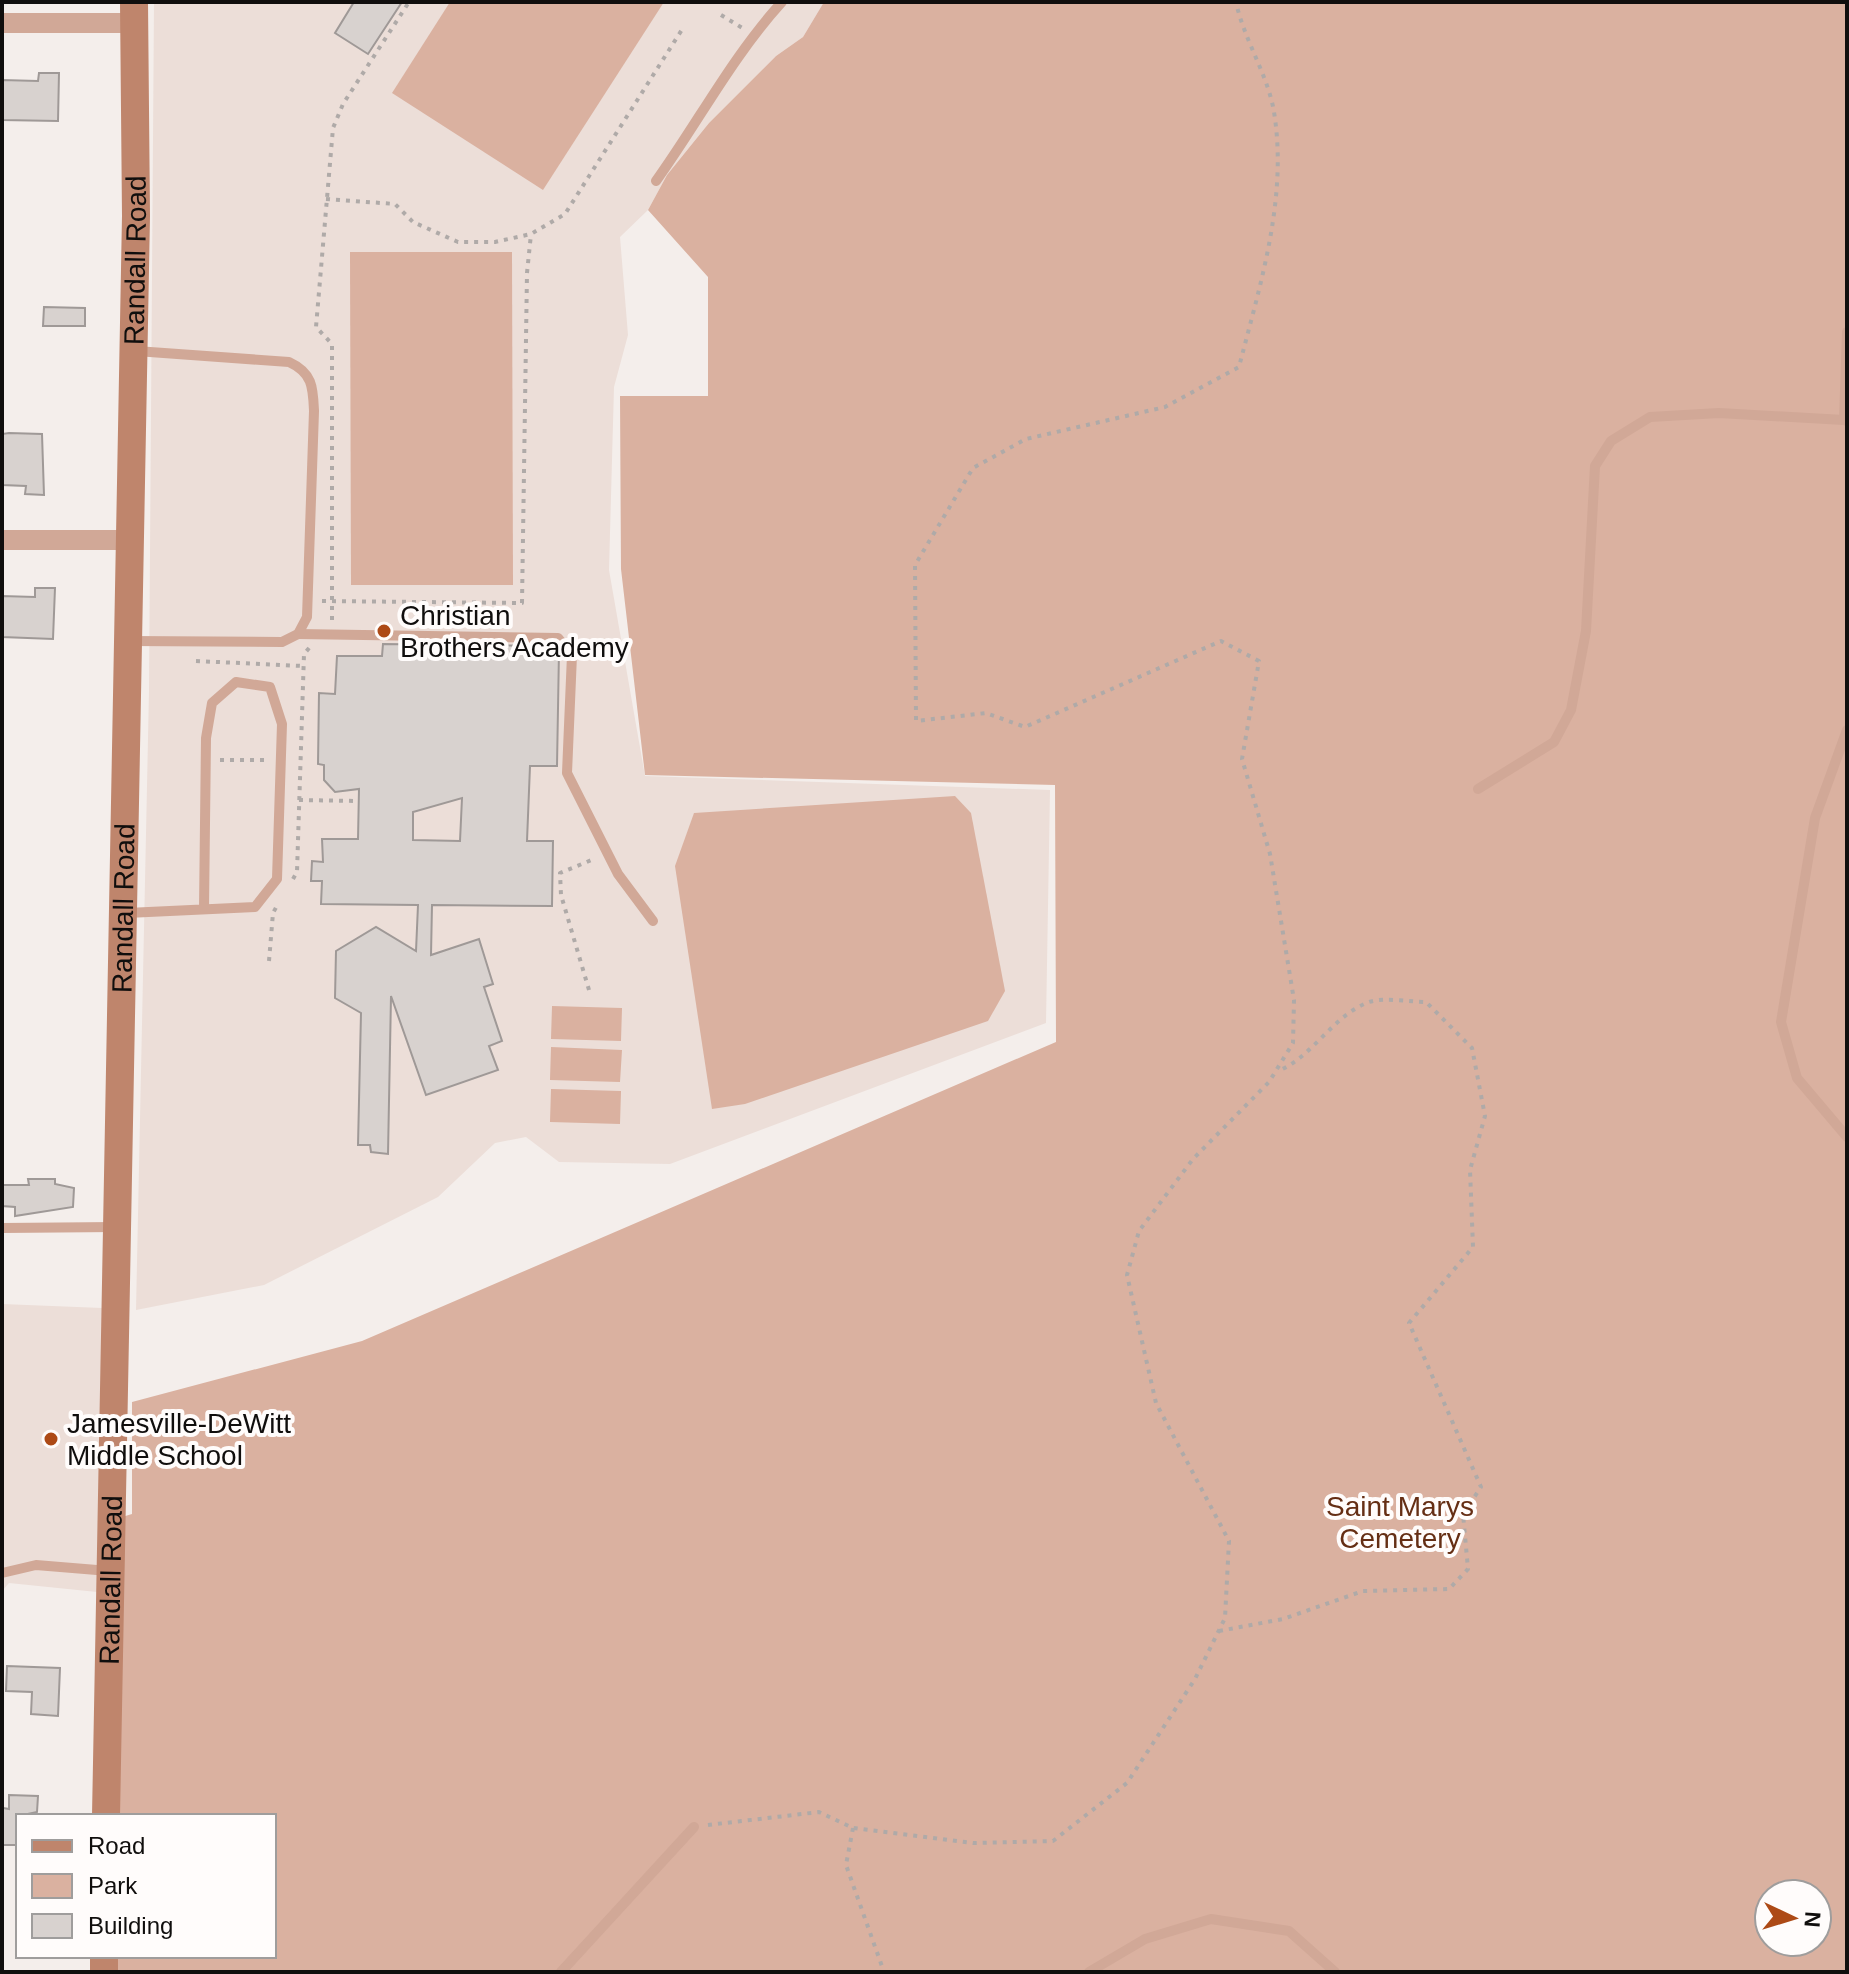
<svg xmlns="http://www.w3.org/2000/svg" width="1849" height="1974" font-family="Helvetica,sans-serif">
  <rect width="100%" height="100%" fill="#f4eeeb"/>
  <g fill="#ecded8">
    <polygon points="154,2 824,2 803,37 776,56 709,123 667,175 648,210 620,237 628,335 614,387 609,570 645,776 1050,790 1046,1023 670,1164 559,1162 526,1137 495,1143 438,1197 264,1285 136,1310 149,691"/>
    <polygon points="2,1304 102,1308 97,1592 9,1583 2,1591"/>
  </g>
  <g fill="#dab1a0" fill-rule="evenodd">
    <polygon points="450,2 664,2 543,190 392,93"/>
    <path d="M824 2H1847V1972H104V1956H274V1816H106L112 1520 132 1514V1402L362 1341 1056 1042 1055 785 645 775 621 569 620 396H708V277L648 210 667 175 709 123 776 56 803 37ZM1769 1894H1817V1942H1769Z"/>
    <polygon points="350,252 512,252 513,585 351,585"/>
    <polygon points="955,796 971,813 1005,991 988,1021 745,1104 712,1109 675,866 694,813"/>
    <polygon points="552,1006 622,1008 621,1041 551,1039"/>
    <polygon points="551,1047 622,1050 620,1082 550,1080"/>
    <polygon points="551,1089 621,1091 620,1124 550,1122"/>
  </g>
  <g fill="#d8d2cf" stroke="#9f9997" stroke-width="2" fill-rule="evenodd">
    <polygon points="354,2 402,2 368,54 335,33"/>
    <polygon points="39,73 59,73 58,121 2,120 2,80 38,81"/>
    <polygon points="44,307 85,308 85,326 43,326"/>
    <polygon points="9,433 42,434 44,495 25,494 26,486 2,485 2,434"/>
    <polygon points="35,588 55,588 53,639 2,637 2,596 35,597"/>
    <path d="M383 644 554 646 559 651 557 766H530L527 841H553L552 906 432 905 431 955 479 939 493 984 484 987 502 1041 489 1046 498 1070 426 1095 391 996 388 1154 371 1152 370 1145H358L361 1013 335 998 336 951 376 927 416 951 418 905 321 904 322 881H311L312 861 323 862 322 839H358L359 789 335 792 324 780V765L318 764 319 693 335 694 337 656H382ZM462 798 460 841 413 840V812Z"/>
    <polygon points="28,1179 55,1179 55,1184 74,1188 73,1207 15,1216 15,1207 2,1206 2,1185 29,1185"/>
    <polygon points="7,1666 60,1668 58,1716 31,1714 32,1692 6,1691"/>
    <polygon points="9,1795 38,1796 37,1812 18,1816 18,1845 2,1845 3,1808 9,1809"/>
  </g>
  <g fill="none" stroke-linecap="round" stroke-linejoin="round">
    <g stroke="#afaaa8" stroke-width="4" stroke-dasharray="4 6" stroke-linecap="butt">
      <polyline points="721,15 744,29"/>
      <polyline points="326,199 395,204 413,222 458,242 495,242 531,234 565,214 683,28"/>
      <polyline points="322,601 522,603 527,273 531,234"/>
      <polyline points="332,620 332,344 316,327 333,128 343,104 409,2"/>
      <polyline points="468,623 469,604"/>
      <polyline points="196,661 303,666"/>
      <polyline points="220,760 267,760"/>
      <polyline points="299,800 359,801"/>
      <polyline points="293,879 297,872 304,654 310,647"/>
      <polyline points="269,961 273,913 278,904"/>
      <polyline points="589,990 561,895 560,873 594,859"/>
      <path d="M1219 1631 1283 1619 1363 1591 1449 1589 1468 1569 1463 1514 1481 1487 1409 1323 1473 1247 1470 1170 1485 1116 1472 1048 1426 1002C1410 1002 1384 997 1369 1002 1332 1016 1314 1056 1278 1071"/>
      <path d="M708 1825 819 1812 853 1828 973 1843 1053 1841 1127 1783 1195 1679 1225 1618 1229 1541 1156 1403 1127 1275 1139 1231 1193 1159 1269 1082 1293 1043 1294 1000 1270 854 1242 759 1259 661 1221 641 1025 727 986 713 916 721 915 565 973 468 1026 439 1165 407 1239 367C1260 285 1288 198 1274 112 1268 75 1244 40 1236 2"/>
      <polyline points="853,1828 846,1865 884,1972"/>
    </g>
    <g stroke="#d1a897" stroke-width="10">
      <path d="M656 181C699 121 732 57 782 2"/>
      <polyline points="1847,332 1844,420 1847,421"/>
      <polyline points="298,634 558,638 572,655 567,773 618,874 653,921"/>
      <path d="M128 641 282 642 298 634 307 617 314 411C313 388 313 373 289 362L136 351"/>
      <polyline points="1847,730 1815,818 1781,1022 1797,1078 1847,1137"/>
      <polyline points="1478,789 1554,742 1571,710 1586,631 1595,466 1611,441 1650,417 1719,413 1844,420"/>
      <polyline points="127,913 255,907 277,879 282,724 270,687 236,682 212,703 206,738 204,909"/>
      <polyline points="2,1228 116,1227"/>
      <polyline points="2,1573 36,1565 109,1571"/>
      <polyline points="561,1972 694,1827"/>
      <polyline points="1089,1972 1145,1939 1211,1919 1289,1931 1335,1972"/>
    </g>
    <g stroke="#d1a897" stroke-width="20">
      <polyline points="2,23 134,23"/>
      <polyline points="2,540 130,540"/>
    </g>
    <g stroke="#bf856c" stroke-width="28">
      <path id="s1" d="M106 1816 136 216 134 2"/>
      <polyline points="104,1972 104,1956"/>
    </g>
  </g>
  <g fill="#ad4a16" stroke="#fffcfb" stroke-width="3">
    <circle cx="384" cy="631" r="8"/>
    <circle cx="51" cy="1439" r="8"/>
  </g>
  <g text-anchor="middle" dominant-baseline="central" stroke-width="8" stroke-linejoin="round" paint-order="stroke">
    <g font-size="28" fill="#100e0d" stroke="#fffcfb">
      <text stroke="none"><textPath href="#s1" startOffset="1556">Randall Road</textPath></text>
      <text stroke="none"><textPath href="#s1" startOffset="908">Randall Road</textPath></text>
      <text stroke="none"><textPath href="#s1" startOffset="236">Randall Road</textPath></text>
    </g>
    <g font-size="28" fill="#100e0d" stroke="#fffcfb" text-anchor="start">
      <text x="400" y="615">Christian<tspan x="400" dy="32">Brothers Academy</tspan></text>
      <text x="67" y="1423">Jamesville-DeWitt<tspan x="67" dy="32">Middle School</tspan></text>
    </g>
    <g font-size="28" fill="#652e14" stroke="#fffcfb">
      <text x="1400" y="1506">Saint Marys<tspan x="1400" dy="32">Cemetery</tspan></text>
    </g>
  </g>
  <rect width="1849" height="1974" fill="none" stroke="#100e0d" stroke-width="8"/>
  <rect x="16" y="1814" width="260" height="144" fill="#fffcfb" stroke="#9f9d9c" stroke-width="2"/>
  <rect x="32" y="1840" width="40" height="12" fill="#bf856c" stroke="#9f9d9c" stroke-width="2"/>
  <text x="88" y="1854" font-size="24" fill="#100e0d">Road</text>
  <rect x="32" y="1874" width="40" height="24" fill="#dab1a0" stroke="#9f9d9c" stroke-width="2"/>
  <text x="88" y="1894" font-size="24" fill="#100e0d">Park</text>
  <rect x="32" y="1914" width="40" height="24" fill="#d8d2cf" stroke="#9f9d9c" stroke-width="2"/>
  <text x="88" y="1934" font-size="24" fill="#100e0d">Building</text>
  <g transform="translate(1793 1918) rotate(94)"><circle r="38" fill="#fffcfb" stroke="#9f9d9c" stroke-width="2"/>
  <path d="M0-6L14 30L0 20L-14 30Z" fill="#ad4a16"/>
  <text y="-12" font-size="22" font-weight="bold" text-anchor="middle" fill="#100e0d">N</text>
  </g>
</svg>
